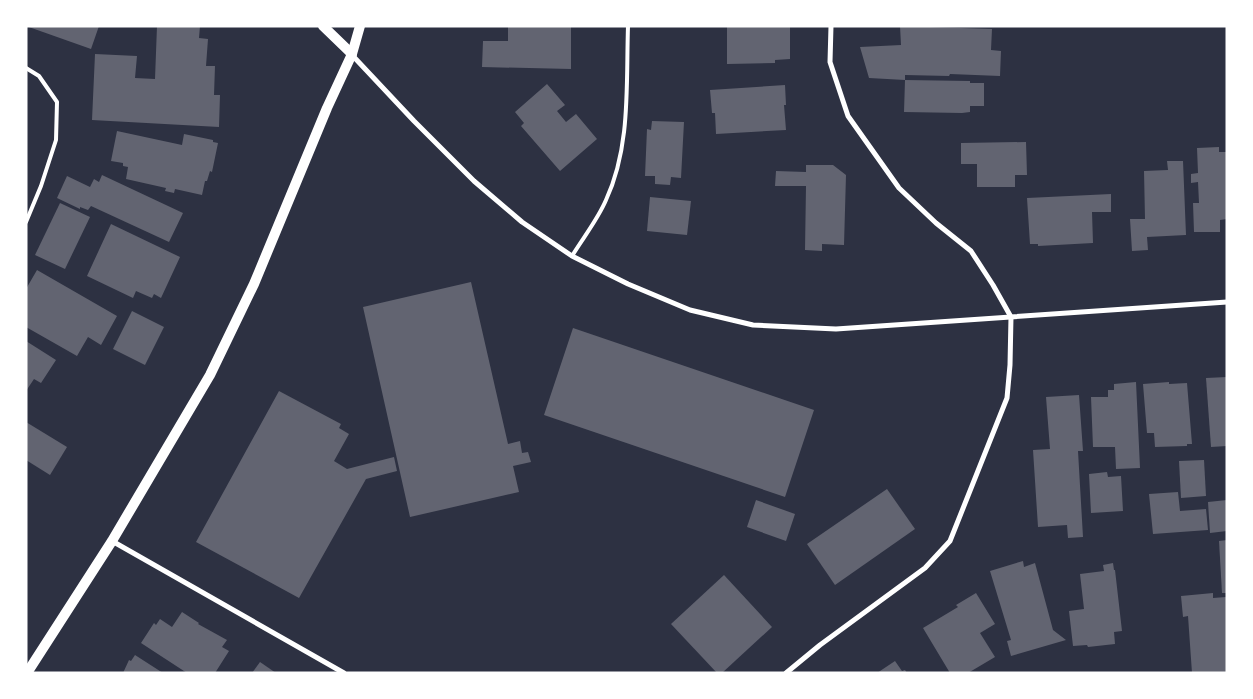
<svg xmlns="http://www.w3.org/2000/svg" width="1253" height="699" font-family="'Titillium Web',sans-serif">
  <rect width="100%" height="100%" fill="#2d3142"/>
  <g fill="#626471">
    <polygon points="26,26 99,26 91,49"/>
    <polygon points="157,26 200,26 199,38 208,39 206,66 215,66 214,95 220,95 219,127 92,120 95,54 137,56 135,78 155,79"/>
    <polygon points="508,26 571,26 571,69 482,67 483,41 508,41"/>
    <polygon points="727,26 790,26 790,59 775,60 775,63 727,64"/>
    <polygon points="900,26 992,29 991,50 1001,51 1000,76 950,74 949,76 905,75 905,80 869,78 860,47 901,45"/>
    <polygon points="905,80 970,81 970,83 984,83 984,106 970,106 970,112 962,113 904,112"/>
    <polygon points="547,84 565,105 557,111 566,122 576,114 597,139 560,171 521,126 524,123 515,112"/>
    <polygon points="785,85 786,105 784,105 786,130 716,134 715,113 712,113 710,90"/>
    <polygon points="652,121 684,122 681,178 671,177 670,185 655,184 655,176 645,176 647,129 651,130"/>
    <polygon points="117,131 182,145 184,134 213,140 213,142 218,143 212,172 210,171 207,181 205,181 202,195 175,189 174,193 165,191 166,188 126,179 128,167 123,166 123,163 111,161"/>
    <polygon points="1026,142 1027,175 1015,175 1015,187 977,187 977,164 961,164 961,143"/>
    <polygon points="1219,147 1219,152 1227,152 1227,219 1220,220 1220,232 1194,232 1193,203 1199,203 1198,182 1191,183 1191,174 1198,173 1197,148"/>
    <polygon points="1167,161 1183,161 1186,235 1147,237 1148,250 1132,251 1130,219 1145,219 1144,171 1168,170"/>
    <polygon points="806,165 833,165 846,175 844,245 822,244 822,251 805,250 806,186 775,186 776,171 806,172"/>
    <polygon points="102,175 183,213 169,242 91,206 88,210 80,207 80,209 57,198 67,176 90,187 94,179 99,182"/>
    <polygon points="1111,194 1111,212 1092,212 1093,243 1038,246 1038,244 1030,244 1027,198"/>
    <polygon points="650,197 691,201 687,235 647,231"/>
    <polygon points="60,203 90,217 65,269 35,255"/>
    <polygon points="111,224 180,257 161,298 154,294 152,298 136,291 133,298 87,276"/>
    <polygon points="37,270 117,316 101,345 88,337 77,356 26,327 26,289"/>
    <polygon points="471,282 508,444 520,441 522,453 528,452 531,462 513,466 519,492 410,517 363,307"/>
    <polygon points="132,311 164,327 145,365 113,349"/>
    <polygon points="573,328 814,410 785,497 544,415"/>
    <polygon points="26,341 56,360 41,383 34,379 26,391"/>
    <polygon points="1227,377 1227,446 1211,447 1206,378"/>
    <polygon points="1136,382 1140,468 1116,469 1115,447 1093,447 1091,397 1108,397 1108,390 1114,390 1114,384"/>
    <polygon points="1169,382 1169,384 1187,383 1192,444 1187,444 1187,446 1155,447 1154,433 1147,433 1143,384"/>
    <polygon points="279,391 341,424 339,428 349,434 334,461 347,469 394,457 397,471 366,479 299,598 196,542"/>
    <polygon points="1079,395 1083,451 1078,451 1083,537 1068,538 1067,525 1038,527 1033,450 1050,449 1046,397"/>
    <polygon points="26,422 67,447 50,475 26,460"/>
    <polygon points="1204,460 1206,496 1181,498 1179,461"/>
    <polygon points="1107,472 1108,477 1121,476 1123,511 1091,513 1089,474"/>
    <polygon points="887,489 915,529 835,585 807,544"/>
    <polygon points="1178,492 1180,511 1206,509 1208,530 1153,534 1149,494"/>
    <polygon points="756,500 795,514 786,541 747,527"/>
    <polygon points="1227,500 1227,531 1210,533 1208,502"/>
    <polygon points="1227,540 1227,593 1222,593 1219,541"/>
    <polygon points="1023,561 1024,567 1035,563 1053,630 1066,640 1011,656 1007,641 1011,640 990,571"/>
    <polygon points="1113,563 1114,570 1115,570 1122,631 1114,632 1115,644 1088,647 1087,645 1073,646 1069,611 1084,609 1080,574 1104,571 1103,565"/>
    <polygon points="724,575 772,627 722,673 717,673 671,624"/>
    <polygon points="976,593 995,624 980,633 995,657 968,673 950,673 923,628 958,607 956,605"/>
    <polygon points="1213,593 1213,598 1226,597 1227,673 1192,673 1188,616 1183,617 1181,596"/>
    <polygon points="182,612 199,623 198,624 227,640 222,647 229,651 215,673 187,673 141,643 154,623 156,625 160,619 172,627"/>
    <polygon points="135,655 163,673 123,673 129,660 131,661"/>
    <polygon points="895,661 902,671 905,670 907,673 877,673"/>
    <polygon points="260,662 276,673 252,673"/>
  </g>
  <g fill="none" stroke-linecap="round" stroke-linejoin="round">
    <g stroke="#fff" stroke-width="4">
      <polyline points="26,68 39,76 57,102 56,140 41,186 26,222"/>
      <path d="M572 256C583 238 598 219 606 200 631 146 626 85 628 26"/>
    </g>
    <g stroke="#fff" stroke-width="5">
      <polyline points="352,55 414,121 474,181 522,222 572,256 628,284 690,310 753,325 836,329 1227,302"/>
      <polyline points="112,541 344,673"/>
      <polyline points="786,673 820,645 925,568 950,541 1007,398 1010,365 1011,317 993,285 971,251 936,223 899,188 848,116 830,62 831,26"/>
    </g>
    <g stroke="#fff" stroke-width="10">
      <polyline points="323,26 352,54"/>
      <polyline points="27,673 112,541 210,375 254,284 327,108 352,54 360,26"/>
    </g>
  </g>
  <rect width="1253" height="699" fill="none" stroke="#ffffff" stroke-width="55"/>
</svg>
